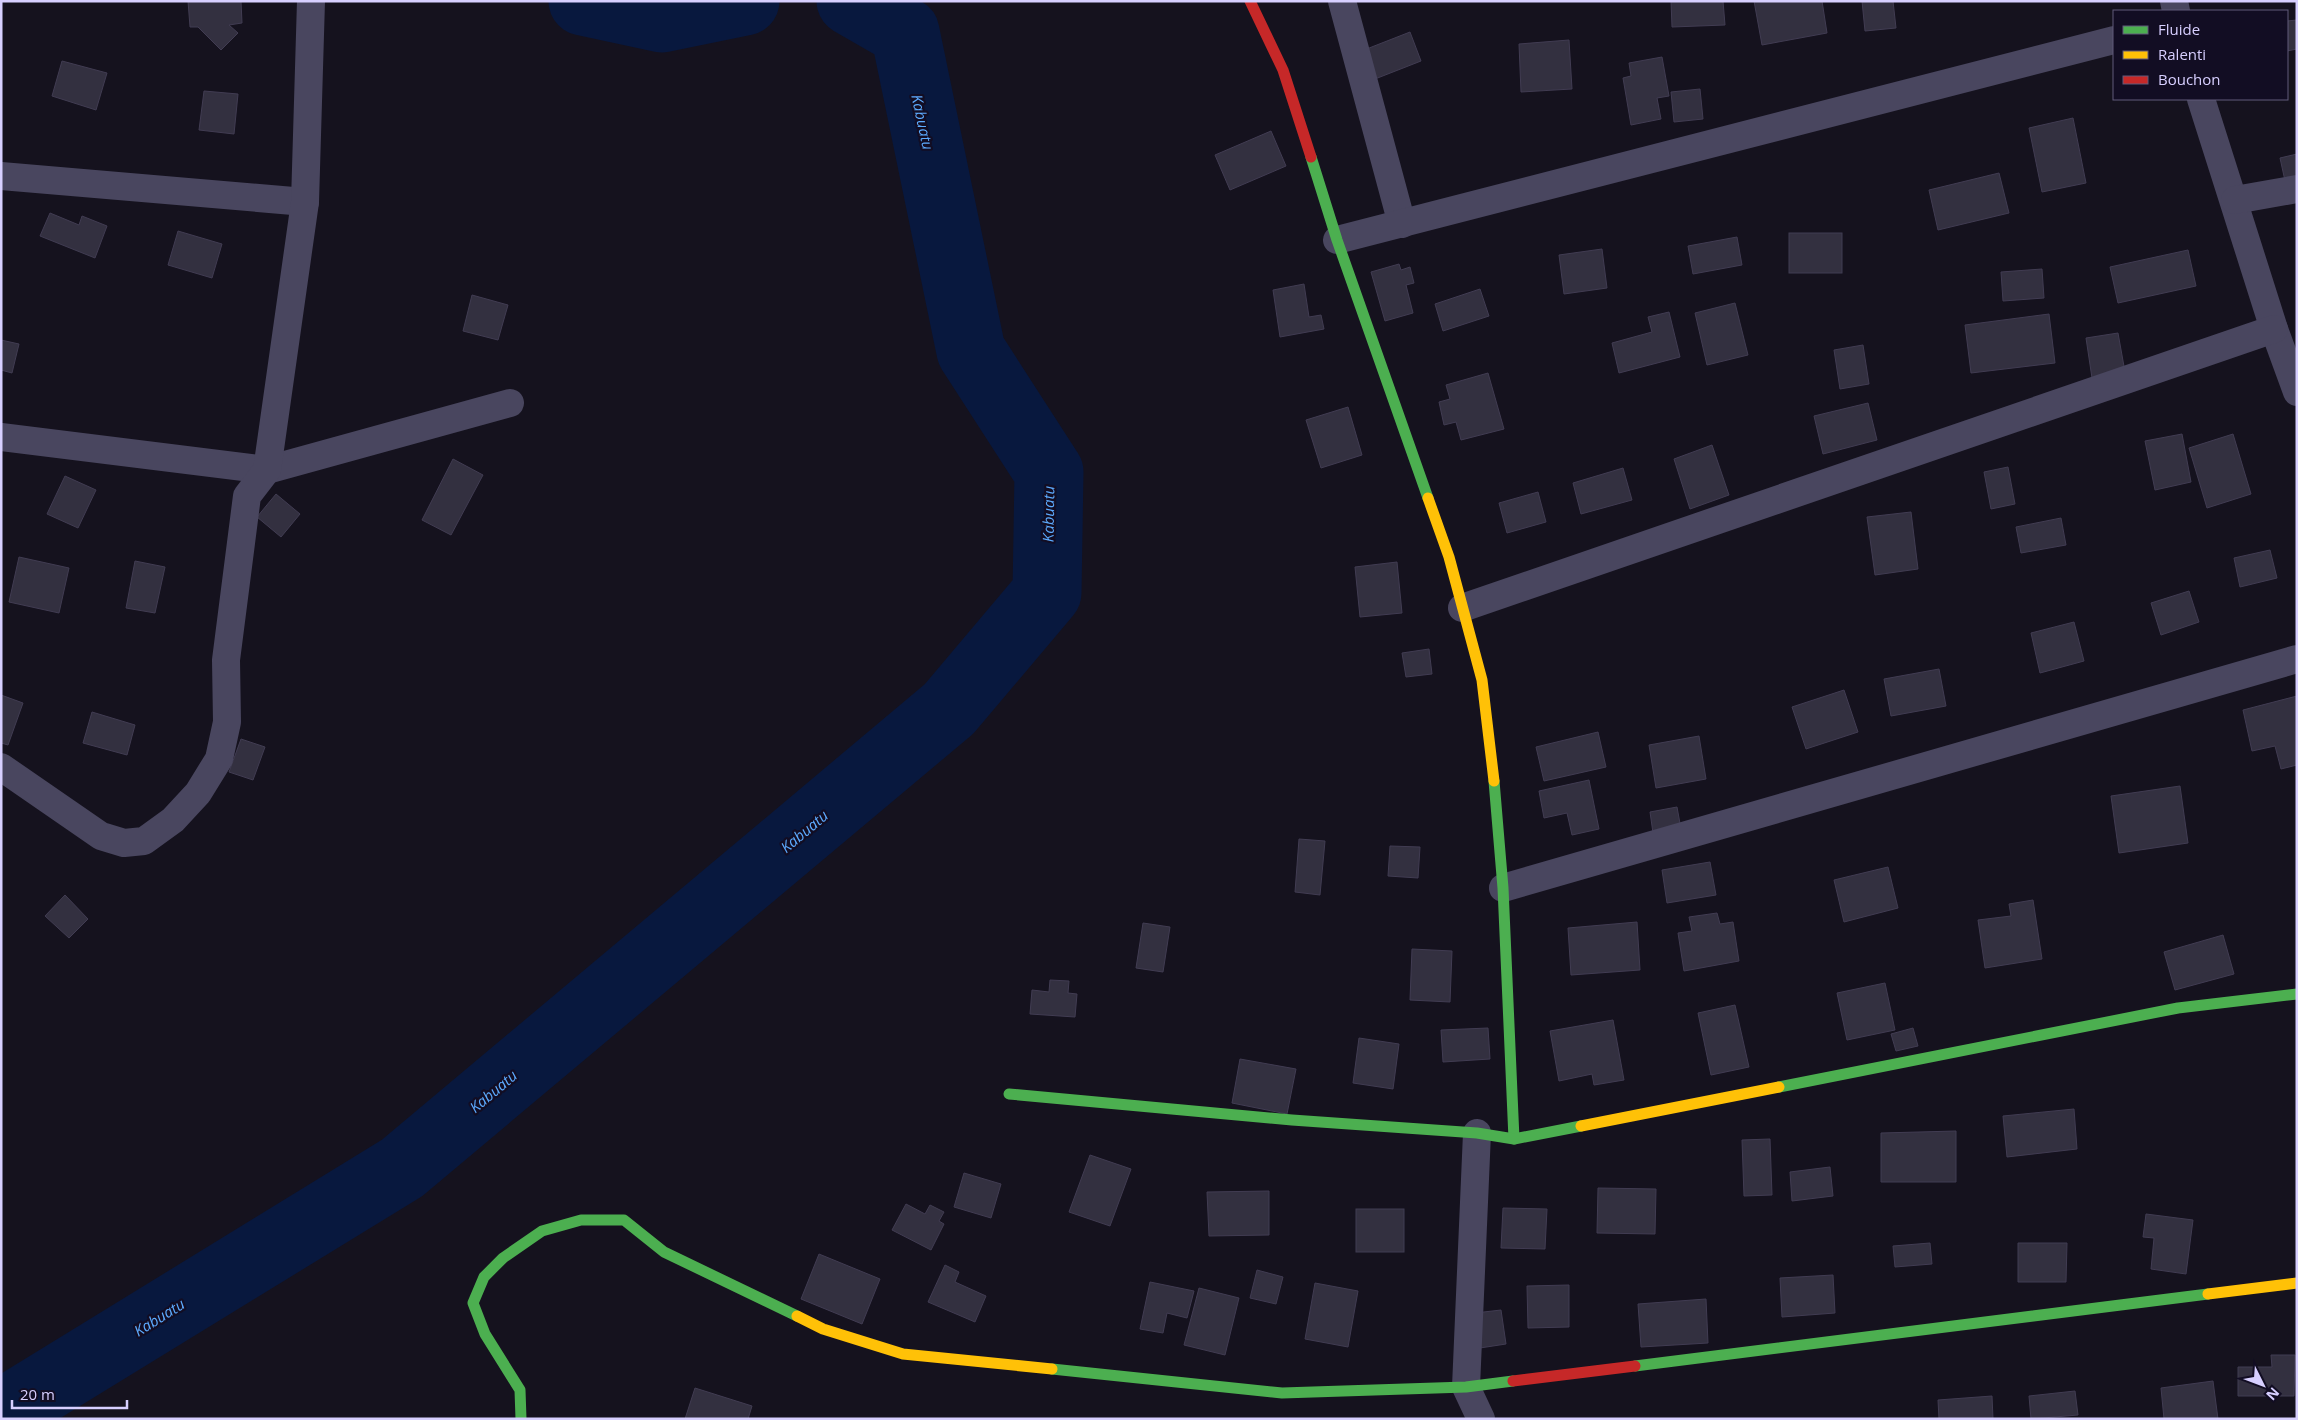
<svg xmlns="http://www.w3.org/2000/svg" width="2298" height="1420" font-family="'Open Sans',sans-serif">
  <rect width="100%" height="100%" fill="#15121e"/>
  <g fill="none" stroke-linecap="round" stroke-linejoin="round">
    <g stroke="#08183e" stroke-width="69">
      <polyline points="583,1 662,18 745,1"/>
      <polyline points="1,1414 402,1168 949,709 1047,593 1049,472 971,351 905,32 851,1"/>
    </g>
  </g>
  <g fill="#333040" stroke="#413c52">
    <polygon points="188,1 241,1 242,23 229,25 238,33 221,50 198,27 190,27"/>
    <polygon points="1671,1 1723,1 1725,25 1672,27"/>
    <polygon points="1754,1 1822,1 1827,33 1762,45"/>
    <polygon points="1862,1 1893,1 1896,28 1865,31"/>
    <polygon points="2297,20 2297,49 2287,51 2287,21"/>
    <polygon points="1410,32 1421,61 1375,79 1364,50"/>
    <polygon points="1569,40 1572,89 1521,92 1519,44"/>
    <polygon points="1662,57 1669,96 1657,98 1661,119 1631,125 1623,78 1631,76 1629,63"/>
    <polygon points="62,61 107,73 96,110 52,96"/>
    <polygon points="1700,89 1703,119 1674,122 1671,92"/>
    <polygon points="204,91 238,94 234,134 199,130"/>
    <polygon points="2073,118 2086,183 2042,192 2029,128"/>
    <polygon points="1271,131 1286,166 1230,190 1215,155"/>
    <polygon points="2297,154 2297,188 2287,190 2280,158"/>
    <polygon points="1999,173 2009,213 1938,230 1929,190"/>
    <polygon points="50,213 79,225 82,216 107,226 95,258 40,236"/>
    <polygon points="178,231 222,244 212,278 168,265"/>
    <rect x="1789" y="233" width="53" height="40"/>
    <polygon points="1737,237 1742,265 1693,274 1688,246"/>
    <polygon points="1602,249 1607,288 1564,294 1559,255"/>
    <polygon points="2188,250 2196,286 2118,303 2110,267"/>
    <polygon points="1399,264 1401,270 1410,267 1414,283 1406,285 1413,313 1385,321 1371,272"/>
    <polygon points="2042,269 2044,298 2003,301 2001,272"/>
    <polygon points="1304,284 1309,317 1321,315 1324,329 1280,337 1273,290"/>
    <polygon points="1480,289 1489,316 1443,331 1435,304"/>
    <polygon points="472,295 508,305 498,340 463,331"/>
    <polygon points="1735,303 1748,355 1707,365 1695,313"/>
    <polygon points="1669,312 1680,357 1619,373 1612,343 1652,332 1648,317"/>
    <polygon points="2049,314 2055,363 1971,373 1965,325"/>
    <polygon points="2118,333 2125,372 2092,378 2086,338"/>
    <polygon points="1,340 19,344 12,373 1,370"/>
    <polygon points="1863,345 1869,384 1840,389 1834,350"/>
    <polygon points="1488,373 1504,429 1461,440 1456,422 1444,425 1439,402 1450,399 1446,385"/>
    <polygon points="1868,403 1877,440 1823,454 1814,416"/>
    <polygon points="1348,407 1362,455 1321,468 1306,420"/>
    <polygon points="2182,434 2191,482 2155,490 2145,441"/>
    <polygon points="2233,434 2251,494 2207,508 2189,448"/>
    <polygon points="1712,445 1729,495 1690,509 1674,459"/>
    <polygon points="453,459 483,475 451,535 422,520"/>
    <polygon points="2008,467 2015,504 1991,509 1984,472"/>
    <polygon points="1623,468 1632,500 1581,514 1573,483"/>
    <polygon points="65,476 96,490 78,528 47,514"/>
    <polygon points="1538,492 1546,522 1507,533 1499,503"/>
    <polygon points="276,494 300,514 281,537 257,517"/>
    <polygon points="1911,512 1918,569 1875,575 1867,517"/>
    <polygon points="2061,518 2066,545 2021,553 2016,527"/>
    <polygon points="2270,550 2277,578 2240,587 2234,558"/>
    <polygon points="19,557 69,568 59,613 9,602"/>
    <polygon points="135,561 165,567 155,613 126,608"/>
    <polygon points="1397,562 1402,613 1360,617 1355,567"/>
    <polygon points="2189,591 2199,622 2161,635 2151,603"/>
    <polygon points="2074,622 2084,661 2040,673 2031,633"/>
    <polygon points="1429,649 1432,674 1406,677 1402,653"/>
    <polygon points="1939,669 1946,706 1891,716 1884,679"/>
    <polygon points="1844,690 1858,732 1806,749 1792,707"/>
    <polygon points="1,695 23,703 8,745 1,743"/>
    <polygon points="2297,696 2297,765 2281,769 2275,746 2252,751 2243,710"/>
    <polygon points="92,712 135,725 127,755 83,743"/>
    <polygon points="1598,732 1606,767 1544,781 1536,747"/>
    <polygon points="1699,736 1706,779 1656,788 1649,745"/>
    <polygon points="241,739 265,747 253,780 229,772"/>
    <polygon points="1589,780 1599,829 1572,835 1567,813 1544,818 1539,791"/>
    <polygon points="2180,786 2188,843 2119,853 2111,796"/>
    <polygon points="1677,807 1681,829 1653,833 1650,812"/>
    <polygon points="1299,839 1325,841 1320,895 1295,892"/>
    <polygon points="1390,846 1420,847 1418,878 1388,876"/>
    <polygon points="1710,862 1716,895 1667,903 1662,870"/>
    <polygon points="1888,867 1898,908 1844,922 1834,880"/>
    <polygon points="65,895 88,919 69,938 45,916"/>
    <polygon points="2033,900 2042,959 1985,968 1978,920 2011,916 2009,904"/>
    <polygon points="1717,913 1720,924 1733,922 1739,961 1684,971 1678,933 1692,931 1689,917"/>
    <polygon points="1637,922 1640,970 1571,975 1568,928"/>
    <polygon points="1143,923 1170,927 1163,972 1136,968"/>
    <polygon points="2223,935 2234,974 2175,990 2164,952"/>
    <polygon points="1412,949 1452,951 1450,1002 1410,1000"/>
    <polygon points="1050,980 1069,981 1068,993 1077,994 1075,1017 1030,1014 1032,990 1049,992"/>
    <polygon points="1885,983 1895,1030 1847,1040 1837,993"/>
    <polygon points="1735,1005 1749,1067 1711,1075 1698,1013"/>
    <polygon points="1613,1020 1624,1080 1594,1085 1592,1074 1559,1081 1550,1031"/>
    <polygon points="1488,1028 1490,1059 1443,1062 1441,1030"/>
    <polygon points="1913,1028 1918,1046 1896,1051 1891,1034"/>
    <polygon points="1359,1038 1399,1044 1393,1089 1353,1083"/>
    <polygon points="1240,1059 1296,1069 1287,1114 1232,1103"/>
    <polygon points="2074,1109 2077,1149 2007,1157 2003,1116"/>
    <polygon points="1956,1131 1956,1182 1881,1182 1881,1133"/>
    <polygon points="1770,1139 1772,1195 1744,1196 1742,1140"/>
    <polygon points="1090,1155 1131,1169 1110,1226 1069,1212"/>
    <polygon points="1830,1167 1833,1196 1792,1201 1790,1172"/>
    <polygon points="964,1173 1001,1184 991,1218 954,1207"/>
    <polygon points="1598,1188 1656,1189 1655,1234 1597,1233"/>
    <polygon points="1269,1191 1269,1235 1209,1236 1207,1192"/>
    <polygon points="906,1204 925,1214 930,1205 944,1212 939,1221 944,1224 931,1250 892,1230"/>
    <polygon points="1503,1208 1547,1209 1545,1249 1501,1248"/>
    <rect x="1356" y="1209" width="48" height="43"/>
    <polygon points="2146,1214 2193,1220 2186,1274 2151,1269 2154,1238 2143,1237"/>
    <polygon points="1930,1243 1932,1264 1895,1267 1893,1246"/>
    <polygon points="2018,1243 2067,1243 2066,1282 2018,1282"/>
    <polygon points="819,1254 880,1279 862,1324 801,1299"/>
    <polygon points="945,1265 959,1272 955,1282 986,1296 975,1322 928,1302"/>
    <polygon points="1257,1270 1283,1277 1276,1304 1250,1298"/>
    <polygon points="1833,1275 1835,1313 1782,1317 1780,1278"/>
    <polygon points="1150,1282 1194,1291 1187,1318 1167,1313 1163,1333 1140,1329"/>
    <polygon points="1315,1283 1358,1291 1348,1347 1305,1339"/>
    <polygon points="1569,1285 1569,1327 1528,1328 1527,1286"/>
    <polygon points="1199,1288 1239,1298 1225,1355 1184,1345"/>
    <polygon points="1706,1299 1708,1343 1641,1347 1638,1304"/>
    <polygon points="1501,1310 1506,1344 1480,1348 1475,1313"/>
    <polygon points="2271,1355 2295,1355 2294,1396 2238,1396 2238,1367 2272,1367"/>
    <polygon points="2213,1381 2218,1419 2164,1419 2161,1388"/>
    <polygon points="695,1388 752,1406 748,1419 685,1419"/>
    <polygon points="2075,1391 2078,1415 2031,1419 2029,1396"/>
    <polygon points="1992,1396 1993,1419 1939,1419 1938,1400"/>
  </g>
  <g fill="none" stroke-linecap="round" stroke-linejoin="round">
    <g stroke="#49465f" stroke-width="28">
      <polyline points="1342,1 1402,224"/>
      <polyline points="2174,1 2176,11"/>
      <polyline points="2201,99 2274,329 2297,392"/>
      <polyline points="1,176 305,202"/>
      <polyline points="2235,200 2297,189"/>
      <polyline points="1337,240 2114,40"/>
      <polyline points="1,437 267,470 510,403"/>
      <polyline points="1462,608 2274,329"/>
      <polyline points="1,767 101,836 124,843 144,841 173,820 198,793 219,759 227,722 226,660 247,496 267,470 305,202 311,1"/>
      <polyline points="1503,888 2297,659"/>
      <polyline points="1477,1133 1466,1387 1481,1419"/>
    </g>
    <g stroke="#4caf50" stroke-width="11">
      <polyline points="1311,157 1337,240 1428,498"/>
      <polyline points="1494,781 1503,888 1514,1139"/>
      <polyline points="1779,1087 2178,1008 2297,994"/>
      <polyline points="1009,1094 1292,1120 1477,1133 1514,1139 1581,1126"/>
      <polyline points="1635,1366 2208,1294"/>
      <polyline points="1052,1369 1282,1393 1466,1387 1513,1381"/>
      <polyline points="521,1419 520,1390 485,1334 473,1303 484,1277 503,1258 542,1231 581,1220 624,1220 664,1252 797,1316"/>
    </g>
    <g stroke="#ffc107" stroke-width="11">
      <polyline points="1428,498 1449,557 1482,680 1494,781"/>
      <polyline points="1581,1126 1779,1087"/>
      <polyline points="2208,1294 2297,1283"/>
      <polyline points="797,1316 823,1329 903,1354 1052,1369"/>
    </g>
    <g stroke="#c62828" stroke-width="11">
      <polyline points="1250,1 1283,70 1311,157"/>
      <polyline points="1513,1381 1635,1366"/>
    </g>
  </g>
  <g text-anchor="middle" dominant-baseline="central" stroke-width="4.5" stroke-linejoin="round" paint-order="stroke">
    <g font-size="15" font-style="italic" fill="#5dabff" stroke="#120d23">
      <text transform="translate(923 122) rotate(78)">Kabuatu</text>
      <text transform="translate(1048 514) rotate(-89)">Kabuatu</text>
      <text transform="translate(804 831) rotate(-40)">Kabuatu</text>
      <text transform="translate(493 1091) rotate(-40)">Kabuatu</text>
      <text transform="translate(159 1317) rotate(-32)">Kabuatu</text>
    </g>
  </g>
  <rect width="2298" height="1420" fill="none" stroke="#d7cfff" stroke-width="5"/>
  <rect x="2113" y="10" width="175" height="90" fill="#120d23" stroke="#615b7b"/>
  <rect x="2123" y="26" width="25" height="8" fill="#4caf50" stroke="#615b7b"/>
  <text x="2158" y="35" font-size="15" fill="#d7cfff">Fluide</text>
  <rect x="2123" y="51" width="25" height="8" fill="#ffc107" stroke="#615b7b"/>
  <text x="2158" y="60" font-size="15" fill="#d7cfff">Ralenti</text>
  <rect x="2123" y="76" width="25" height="8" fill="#c62828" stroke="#615b7b"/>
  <text x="2158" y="85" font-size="15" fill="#d7cfff">Bouchon</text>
  <g transform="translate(2263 1385) rotate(132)" stroke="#120d23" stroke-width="4" paint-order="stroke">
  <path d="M0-4L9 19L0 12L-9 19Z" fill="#d7cfff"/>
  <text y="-8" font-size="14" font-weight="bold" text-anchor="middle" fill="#d7cfff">N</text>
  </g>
  <path d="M12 1400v8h115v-8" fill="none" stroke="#d7cfff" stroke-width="2.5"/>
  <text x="20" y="1400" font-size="15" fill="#d7cfff" stroke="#120d23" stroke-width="4" paint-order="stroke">20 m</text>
</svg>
